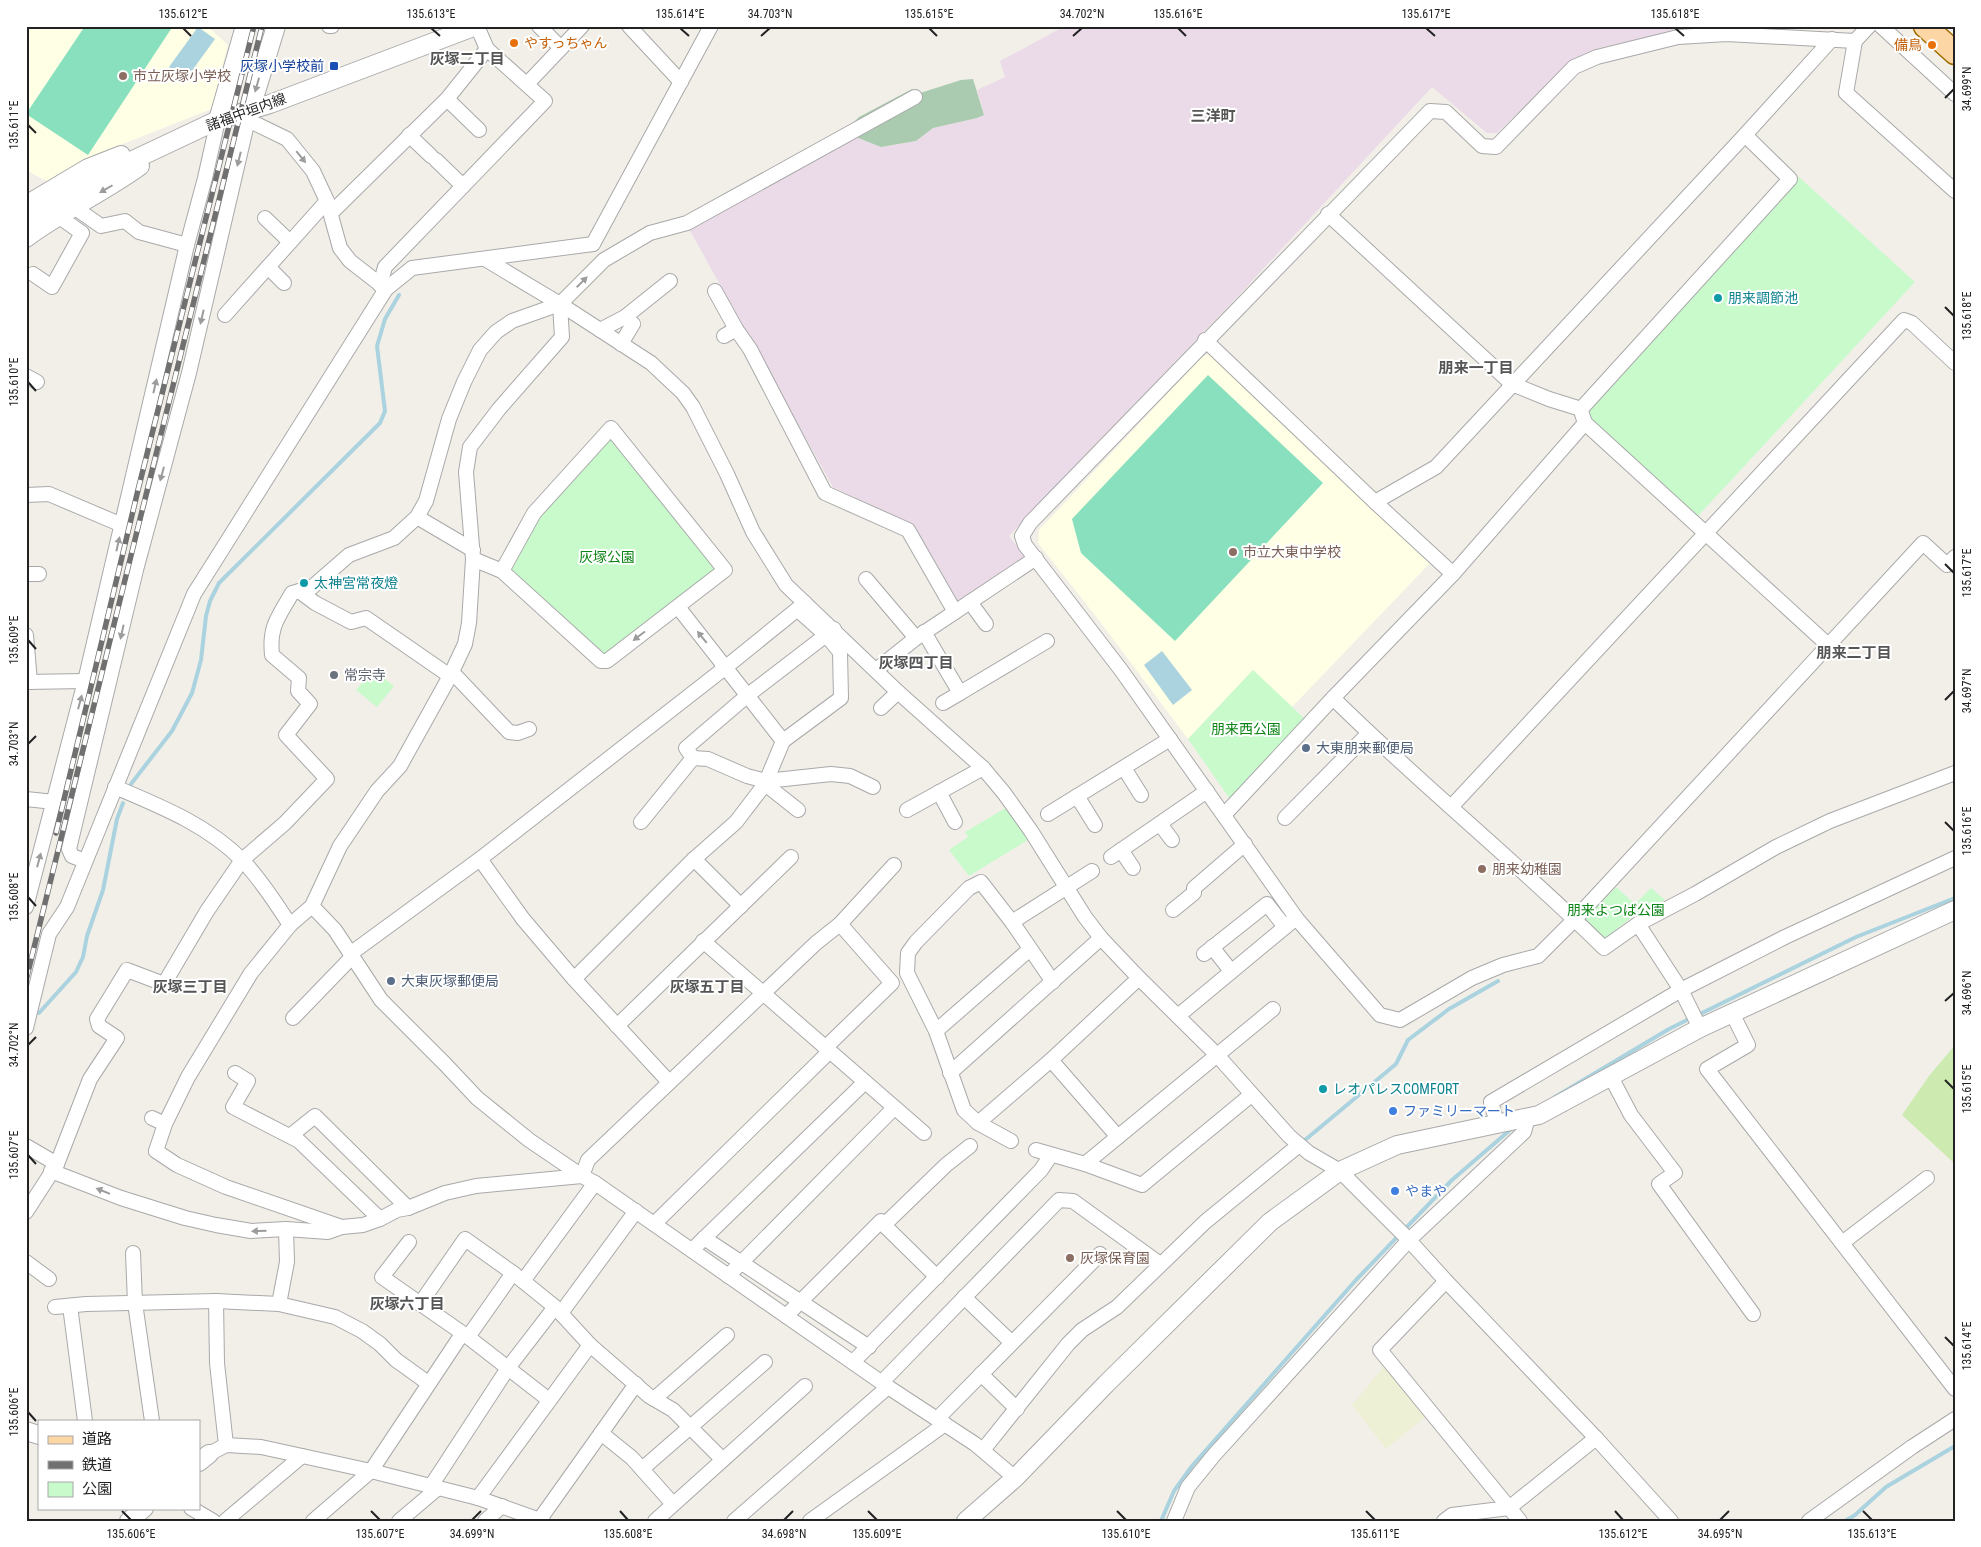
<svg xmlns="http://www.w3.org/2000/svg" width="1981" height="1547" font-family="'Roboto Condensed','Noto Sans JP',sans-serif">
  <rect width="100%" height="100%" fill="#f2efe9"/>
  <polygon fill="#ebdbe8" points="1065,26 1701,26 1599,48 1570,62 1497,133 1487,133 1432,87 1238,296 1009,536 1023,554 1023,558 959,603 910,524 833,487 689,229 853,136 881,147 916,141 933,128 977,118 984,114 977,90 1005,77 1000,61"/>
  <g fill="#ffffe5">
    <polygon points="26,26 207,26 228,45 212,108 209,110 90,157 48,182 26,170"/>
    <polygon points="1209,354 1431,562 1292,707 1253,670 1188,739 1098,619 1038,543 1039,530 1202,357"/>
  </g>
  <polygon fill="#eef0d5" points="1386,1364 1424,1409 1424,1418 1386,1449 1352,1405"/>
  <polygon fill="#cdebb0" points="1955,1045 1955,1164 1902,1115 1929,1076"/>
  <polygon fill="#aacbaf" points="973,79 984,115 977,118 933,128 916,141 881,147 853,136 851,125 859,117 912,89 917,94 961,80"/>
  <g fill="#c8facc">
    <polygon points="1799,177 1915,282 1697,517 1589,417 1586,409"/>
    <polygon points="611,434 717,568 602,657 506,571 537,515"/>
    <polygon points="373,670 394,686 377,707 356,690"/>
    <polygon points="1253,670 1305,719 1230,799 1188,739"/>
    <polygon points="1009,806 1031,838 969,876 949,850 968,837 965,832"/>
    <polygon points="1616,887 1635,904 1651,888 1665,900 1632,917 1604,939 1583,921"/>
  </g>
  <g fill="#88e0be">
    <polygon points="85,26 173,26 88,155 26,114"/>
    <polygon points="1208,375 1323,483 1175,641 1081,553 1072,519"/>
  </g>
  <g fill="#aad3df">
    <polygon points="198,27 215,39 186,79 169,67"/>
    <polygon points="1162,651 1192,690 1173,705 1144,665"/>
  </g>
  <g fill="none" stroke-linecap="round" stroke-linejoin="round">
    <g stroke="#aad3df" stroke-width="4">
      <polyline points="131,784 172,731 192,693 201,660 206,616 210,601 219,583 380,423 385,411 377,346 385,319 399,295"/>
      <polyline points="39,1013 76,972 83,957 87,936 103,890 117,819 123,803"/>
      <polyline points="1698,1015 1856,937 1955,898"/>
      <polyline points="1555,1097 1669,1029 1691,1018"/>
      <polyline points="1305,1140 1396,1064 1408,1040 1449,1009 1498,981"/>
      <polyline points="1161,1521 1174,1491 1192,1466 1356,1280 1452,1180 1510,1130"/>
      <polyline points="1845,1521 1855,1515 1886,1487 1955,1446"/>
    </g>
    <defs>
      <g id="minor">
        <polyline points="329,26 332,26"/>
        <polyline points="539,26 561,48"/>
        <polyline points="629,26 681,82"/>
        <polyline points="1869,26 1855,41 1727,34 1678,37 1597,57 1574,67 1496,147 1482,146 1446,112 1430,111 1030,523 1022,536 1025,545 1121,670 1297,919 1380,1015 1400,1020 1472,978 1503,965 1538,956 1575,919 1923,543 1947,565 1955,557"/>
        <polyline points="1881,26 1955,94"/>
        <polyline points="1855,41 1846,93 1955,191"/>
        <polyline points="527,84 582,26"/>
        <polyline points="447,99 479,130"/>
        <polyline points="248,120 287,139 313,171 327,201 340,248 350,261 386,289"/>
        <polyline points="409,135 431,156"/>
        <polyline points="436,160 463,186"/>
        <polyline points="74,207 101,226 125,221 139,232 187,245"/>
        <polyline points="331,213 447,99 487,49"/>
        <polyline points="1328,214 1512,384 1549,399 1581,409"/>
        <polyline points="265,218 290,242"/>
        <polyline points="593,244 711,26"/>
        <polyline points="485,259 560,304 651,363 683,393 693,407 727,474 753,532 786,585 898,692 983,768 1004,793 1031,831 1085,917 1101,938 1139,978 1217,1055 1289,1136 1309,1153 1340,1171 1407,1238 1446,1281 1596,1438 1671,1521"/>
        <polyline points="268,267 284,283"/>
        <polyline points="33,274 52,287 82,233 58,216"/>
        <polyline points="380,285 385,267 545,101 487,49 477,26"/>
        <polyline points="715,291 736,329 750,349 825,493 908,530 955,612"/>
        <polyline points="560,304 562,337 499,409 470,447 466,472 473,559 469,623 465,644 450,676 400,766 377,791 340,846 312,906 290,925 251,973 188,1077 165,1124 156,1151 177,1165 226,1187 342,1227 363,1225 380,1219 397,1210 408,1208 445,1193 476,1186 582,1176"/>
        <polyline points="225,315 327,201"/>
        <polyline points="625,317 670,281"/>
        <polyline points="600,330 625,317 633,324 621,344"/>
        <polyline points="724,336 736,329"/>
        <polyline points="1205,340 1375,502 1453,574"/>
        <polyline points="26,376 37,382"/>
        <polyline points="1581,409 1790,179 1745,135"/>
        <polyline points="1582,414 1585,423 1828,645"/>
        <polyline points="26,495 49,494 122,525"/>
        <polyline points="1375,502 1436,467 1745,135 1832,39"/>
        <polyline points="417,517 473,550"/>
        <polyline points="473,559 502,571 601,661 607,661 725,570 611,428 534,513 502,571"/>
        <polyline points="26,574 39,574"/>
        <polyline points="866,579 916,638"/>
        <polyline points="299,591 315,603 351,622 366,618 450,676"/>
        <polyline points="970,602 986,624"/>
        <polyline points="924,632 960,693 943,703"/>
        <polyline points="26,635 30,682"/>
        <polyline points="876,670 916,638 1036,558"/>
        <polyline points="452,672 509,732 518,733 529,729"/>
        <polyline points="26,682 85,681"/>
        <polyline points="960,693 1047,641"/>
        <path d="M1333 698C1420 784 1517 862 1604 948L1638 924 1681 990 1700 1028"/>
        <polyline points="881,708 898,692"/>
        <polyline points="783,741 841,698 840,652 826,635 798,610"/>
        <polyline points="693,758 708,759 747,776 766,781 831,774 850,776 873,787"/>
        <polyline points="1124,768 1141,795"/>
        <polyline points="765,784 798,810"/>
        <path d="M115 787C160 806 208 825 243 861 261 880 276 903 290 925"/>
        <polyline points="939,792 955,822"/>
        <polyline points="1077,796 1095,825"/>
        <polyline points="26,799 54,802"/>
        <polyline points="1452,806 1904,320 1912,323 1955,363"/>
        <polyline points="907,810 983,768"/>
        <polyline points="1048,814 1170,739"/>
        <polyline points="1224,815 1333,698 1453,574 1585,423"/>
        <polyline points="1285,818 1369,733"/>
        <polyline points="641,822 693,758 686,748 748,695 834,629"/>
        <polyline points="1160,824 1172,840"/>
        <polyline points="1121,850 1133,868"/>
        <polyline points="1111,857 1207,791"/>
        <polyline points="480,859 523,919 574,979 669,1082"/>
        <polyline points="694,859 741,906"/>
        <polyline points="85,861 72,856 69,849 136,570 189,373 250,111"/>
        <polyline points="312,906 335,930 381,1000 445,1064 477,1098 529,1140 582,1176 595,1183 888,1387 975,1444 1015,1478"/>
        <polyline points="26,907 85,681 187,245 205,178 218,120"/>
        <polyline points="1173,910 1194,893 1194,888 1245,844"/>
        <polyline points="1012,922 1092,871"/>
        <polyline points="1638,924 1695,894 1776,847 1830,821 1955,773"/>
        <polyline points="703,941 924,1133"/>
        <polyline points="1212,947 1231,971"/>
        <polyline points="350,954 480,859 726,667 805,603"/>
        <polyline points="1204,954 1267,904 1285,927"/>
        <polyline points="574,979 694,859 736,822 765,784 783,741 678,607"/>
        <polyline points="1732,1013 1748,1045 1707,1069 1955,1389"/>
        <polyline points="1178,1016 1296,918"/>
        <polyline points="293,1018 352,957"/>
        <polyline points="617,1026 791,857"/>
        <polyline points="26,1028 49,934 67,907 194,594 386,289 412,268 593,244"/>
        <polyline points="936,1031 1030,949"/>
        <polyline points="825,1048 892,983 840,924"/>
        <polyline points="1051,1060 1118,1137"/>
        <polyline points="235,1073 248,1081 233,1107 299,1141 380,1219"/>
        <polyline points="950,1073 1101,938"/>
        <polyline points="1611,1077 1631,1115 1675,1173 1659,1184 1753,1314"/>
        <polyline points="152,1118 165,1124"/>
        <polyline points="978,1123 1051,1060 1139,978"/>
        <polyline points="1497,1123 1491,1102 1681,990 1785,937 1955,858"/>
        <polyline points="290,1136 315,1116 408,1208"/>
        <polyline points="1011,1141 978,1123 964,1110 936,1031 907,973 908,953 916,942 969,888 981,882 1012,922 1053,982"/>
        <polyline points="26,1146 57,1164"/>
        <polyline points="1036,1150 1085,1164 1273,1009"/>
        <polyline points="1085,1164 1142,1185 1251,1095"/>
        <polyline points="51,1171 121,1198 185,1218 216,1225 251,1231 286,1229 328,1232 342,1227"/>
        <polyline points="582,1176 588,1160 816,943 840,924 894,865"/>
        <path d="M26 1212 57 1164 90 1079 117 1038 99 1026 97 1019 127 970 164 984 207 911 242 860 285 823 327 779 286 735 310 704 298 691 299 678 272 655C269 626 278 618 292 593L311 588 349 555 394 538 417 517 426 501 449 419 464 382 480 350 496 332 512 321 560 304 604 260 650 233 687 223 915 97"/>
        <polyline points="654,1224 829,1052"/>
        <polyline points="884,1225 937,1277"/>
        <polyline points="704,1238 869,1347"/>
        <polyline points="409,1242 382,1277 468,1337 549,1400"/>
        <polyline points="1842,1243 1927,1178"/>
        <polyline points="692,1250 865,1082"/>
        <polyline points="133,1253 135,1303 152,1421"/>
        <polyline points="26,1262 49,1279"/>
        <polyline points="728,1276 894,1108"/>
        <polyline points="523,1281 595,1183"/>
        <polyline points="1446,1281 1380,1350 1520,1521"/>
        <polyline points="964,1297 1011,1342"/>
        <polyline points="216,1301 217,1363 226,1445"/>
        <polyline points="279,1304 287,1262 286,1229"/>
        <polyline points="420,1304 465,1239 513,1273"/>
        <polyline points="70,1306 85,1421"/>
        <polyline points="55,1307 86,1304 216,1301 279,1304 335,1317 362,1331 380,1344 396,1360 428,1383"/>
        <polyline points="561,1313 636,1211"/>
        <polyline points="786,1316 881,1221 884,1225 946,1165 970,1146"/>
        <polyline points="468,1337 513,1273 555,1307 590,1345 649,1396 673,1410 722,1459"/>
        <polyline points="853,1362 1041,1170 1051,1155"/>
        <polyline points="981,1374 1017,1409"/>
        <polyline points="882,1382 1059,1200 1073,1201 1160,1264"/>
        <polyline points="654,1399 727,1335"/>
        <polyline points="937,1419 1100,1254"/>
        <polyline points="601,1433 632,1458 673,1504"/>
        <polyline points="983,1450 1068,1344 1082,1330 1117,1307 1205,1222 1299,1145"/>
        <polyline points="209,1454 226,1445 261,1447 371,1471 478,1498 543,1521"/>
        <polyline points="642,1469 765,1362"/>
        <polyline points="431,1486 508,1368 555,1307"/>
        <polyline points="478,1498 590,1345"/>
        <polyline points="191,1508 213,1521"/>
        <polyline points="540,1519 636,1384"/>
        <polyline points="225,1521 302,1456"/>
        <polyline points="313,1521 371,1471 462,1334"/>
        <polyline points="399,1521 438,1488"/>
        <polyline points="485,1521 502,1506"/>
        <polyline points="655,1521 805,1386"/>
        <polyline points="734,1521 888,1387"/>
        <polyline points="810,1521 945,1424"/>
        <polyline points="1174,1521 1188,1487 1214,1455 1409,1240 1524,1132 1528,1117"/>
        <polyline points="1444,1521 1452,1515 1509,1508 1596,1438"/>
        <polyline points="1809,1521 1912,1447 1955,1419"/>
      </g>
      <g id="tertiary">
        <polyline points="250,111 276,26"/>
        <polyline points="218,120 245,26"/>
        <polyline points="26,205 88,168 121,155"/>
        <polyline points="26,219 112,170 218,120 270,104 476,26"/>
        <path d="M26 238C62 211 103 193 140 166"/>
        <polyline points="26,1431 39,1435"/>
        <polyline points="199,1462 209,1454"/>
        <polyline points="129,1521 144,1508"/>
        <polyline points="966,1521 1015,1478 1106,1384 1270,1222 1340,1171 1397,1145 1539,1115 1700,1028 1955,910"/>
      </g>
      <polyline id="primary" points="1925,26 1955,53"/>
    </defs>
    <use href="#minor" stroke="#a9a9a9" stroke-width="16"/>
    <use href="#tertiary" stroke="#a9a9a9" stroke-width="20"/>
    <use href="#primary" stroke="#a06b00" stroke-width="25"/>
    <use href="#minor" stroke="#fff" stroke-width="14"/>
    <use href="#tertiary" stroke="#fff" stroke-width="18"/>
    <use href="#primary" stroke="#fcd6a4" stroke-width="22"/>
    <defs>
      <g id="rail">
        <polyline points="56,833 138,490 254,26"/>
        <polyline points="26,980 262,26"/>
      </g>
    </defs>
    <use href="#rail" stroke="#707070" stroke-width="5.5"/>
    <use href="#rail" stroke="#fff" stroke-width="4" stroke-dasharray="11" stroke-linecap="butt"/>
  </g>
  <defs><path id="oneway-solid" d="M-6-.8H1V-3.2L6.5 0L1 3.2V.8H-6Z" transform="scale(1.25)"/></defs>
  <g fill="#9c9c9c">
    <use href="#oneway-solid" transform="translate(257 85) rotate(106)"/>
    <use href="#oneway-solid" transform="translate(301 157) rotate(51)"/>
    <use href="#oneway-solid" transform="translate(239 159) rotate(104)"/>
    <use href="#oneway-solid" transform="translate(106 189) rotate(150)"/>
    <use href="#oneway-solid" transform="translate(582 282) rotate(-45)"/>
    <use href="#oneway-solid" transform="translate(202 317) rotate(103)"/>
    <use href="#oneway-solid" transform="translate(155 386) rotate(-77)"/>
    <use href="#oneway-solid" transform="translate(162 474) rotate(105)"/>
    <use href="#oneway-solid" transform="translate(118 544) rotate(-77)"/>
    <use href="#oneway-solid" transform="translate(122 632) rotate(103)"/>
    <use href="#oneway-solid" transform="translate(639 636) rotate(143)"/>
    <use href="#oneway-solid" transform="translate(702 637) rotate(-129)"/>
    <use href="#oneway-solid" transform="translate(80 702) rotate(-75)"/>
    <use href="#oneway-solid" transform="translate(39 860) rotate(-75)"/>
    <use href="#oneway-solid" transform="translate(103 1191) rotate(-158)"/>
    <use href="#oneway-solid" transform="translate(259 1231) rotate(178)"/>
  </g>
  <path fill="none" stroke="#222" stroke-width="2" d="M183 28 191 36M431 28 440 36M680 28 689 36M929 28 937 36M1178 28 1186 36M1426 28 1435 36M1675 28 1684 36M761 36 770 28M1073 36 1082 28M1945 98 1954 89M28 125 36 133M1945 307 1954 316M28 382 36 391M1945 564 1954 573M28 640 36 649M1945 700 1954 691M28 744 36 736M1945 822 1954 831M28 897 36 906M1945 1001 1954 993M28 1045 36 1037M1945 1080 1954 1089M28 1155 36 1164M1945 1337 1954 1346M28 1412 36 1421M122 1511 131 1520M371 1511 380 1520M620 1511 628 1520M868 1511 877 1520M1117 1511 1126 1520M1366 1511 1375 1520M1615 1511 1623 1520M1863 1511 1872 1520M472 1520 481 1511M784 1520 793 1511M1720 1520 1729 1511"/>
  <g fill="#e8710a" stroke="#fff" stroke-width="2">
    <circle cx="514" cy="43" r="5"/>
    <circle cx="1932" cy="45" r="5"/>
  </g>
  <rect fill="#1a4fb4" stroke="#fff" stroke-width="2" x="329" y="61" width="10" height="10" rx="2.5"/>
  <g fill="#8d6e63" stroke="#fff" stroke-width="2">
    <circle cx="123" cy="76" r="5"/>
    <circle cx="1233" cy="552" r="5"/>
    <circle cx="1482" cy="869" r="5"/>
    <circle cx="1070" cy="1258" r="5"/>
  </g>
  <g fill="#0f9aa8" stroke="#fff" stroke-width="2">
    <circle cx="1718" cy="298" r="5"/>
    <circle cx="304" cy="583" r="5"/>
    <circle cx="1323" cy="1089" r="5"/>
  </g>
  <circle fill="#6b7280" stroke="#fff" stroke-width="2" cx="334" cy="675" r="5"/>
  <g fill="#5c6f8a" stroke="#fff" stroke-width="2">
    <circle cx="1306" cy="748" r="5"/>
    <circle cx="391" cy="981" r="5"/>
  </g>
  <g fill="#3f7fe0" stroke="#fff" stroke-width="2">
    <circle cx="1393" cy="1111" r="5"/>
    <circle cx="1395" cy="1191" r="5"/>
  </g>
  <g text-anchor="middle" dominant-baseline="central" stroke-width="4" stroke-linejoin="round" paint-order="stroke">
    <g font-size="14" fill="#c56008" stroke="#fff" text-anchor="start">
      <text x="524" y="43">やすっちゃん</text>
      <text x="1922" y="45" text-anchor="end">備鳥</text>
    </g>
    <g font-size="14" fill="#164399" stroke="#fff" text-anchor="end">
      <text x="324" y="66">灰塚小学校前</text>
    </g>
    <g font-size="14" fill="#785e54" stroke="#fff" text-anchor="start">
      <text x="133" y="76">市立灰塚小学校</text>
      <text x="1243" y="552">市立大東中学校</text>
      <text x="1492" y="869">朋来幼稚園</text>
      <text x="1080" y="1258">灰塚保育園</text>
    </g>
    <g font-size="14" fill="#222" stroke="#fff">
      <text transform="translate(246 112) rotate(-20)">諸福中垣内線</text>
    </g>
    <g font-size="14" fill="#0d838f" stroke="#fff" text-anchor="start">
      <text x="1728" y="298">朋来調節池</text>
      <text x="314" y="583">太神宮常夜燈</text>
      <text x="1333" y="1089">レオパレスCOMFORT</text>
    </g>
    <g font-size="14" fill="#0c8416" stroke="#fff">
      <text x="607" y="557">灰塚公園</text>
      <text x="1246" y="729">朋来西公園</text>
      <text x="1616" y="910">朋来よつば公園</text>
    </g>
    <g font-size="14" fill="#5b616d" stroke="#fff" text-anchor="start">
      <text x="344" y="675">常宗寺</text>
    </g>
    <g font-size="14" fill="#4e5e75" stroke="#fff" text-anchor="start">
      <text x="1316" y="748">大東朋来郵便局</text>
      <text x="401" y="981">大東灰塚郵便局</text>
    </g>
    <g font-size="14" fill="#366cbe" stroke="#fff" text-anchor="start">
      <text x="1403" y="1111">ファミリーマート</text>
      <text x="1405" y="1191">やまや</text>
    </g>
    <g font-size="15" font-weight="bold" fill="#555" stroke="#fff">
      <text x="467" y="59">灰塚二丁目</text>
      <text x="1213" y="116">三洋町</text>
      <text x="1476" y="368">朋来一丁目</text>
      <text x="1854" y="653">朋来二丁目</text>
      <text x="916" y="663">灰塚四丁目</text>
      <text x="190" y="987">灰塚三丁目</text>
      <text x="707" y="987">灰塚五丁目</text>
      <text x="407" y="1304">灰塚六丁目</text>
    </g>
  </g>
  <rect width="1981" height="1547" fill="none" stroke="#ffffff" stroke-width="55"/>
  <rect x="38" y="1420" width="162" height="90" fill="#ffffff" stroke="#a7a7a7"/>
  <rect x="48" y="1436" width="25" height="8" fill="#fcd6a4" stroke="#a7a7a7"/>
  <text x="82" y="1444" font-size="15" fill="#222222">道路</text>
  <rect x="48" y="1461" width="25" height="8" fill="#707070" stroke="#a7a7a7"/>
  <text x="82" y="1470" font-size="15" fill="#222222">鉄道</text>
  <rect x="48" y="1482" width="25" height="15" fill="#c8facc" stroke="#a7a7a7"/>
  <text x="82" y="1494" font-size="15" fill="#222222">公園</text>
  <rect x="28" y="28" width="1926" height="1492" fill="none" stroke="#222" stroke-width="2"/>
  <g font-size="12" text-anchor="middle" fill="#222">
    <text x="183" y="18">135.612°E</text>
    <text x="431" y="18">135.613°E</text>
    <text x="680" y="18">135.614°E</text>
    <text x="770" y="18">34.703°N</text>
    <text x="929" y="18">135.615°E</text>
    <text x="1082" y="18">34.702°N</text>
    <text x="1178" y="18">135.616°E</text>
    <text x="1426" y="18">135.617°E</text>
    <text x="1675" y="18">135.618°E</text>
    <text transform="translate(1967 89) rotate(-90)" y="4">34.699°N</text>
    <text transform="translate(14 125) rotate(-90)" y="4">135.611°E</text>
    <text transform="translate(1967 316) rotate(-90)" y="4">135.618°E</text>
    <text transform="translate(14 382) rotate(-90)" y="4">135.610°E</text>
    <text transform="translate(1967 573) rotate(-90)" y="4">135.617°E</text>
    <text transform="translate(14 640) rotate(-90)" y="4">135.609°E</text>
    <text transform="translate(1967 691) rotate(-90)" y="4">34.697°N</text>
    <text transform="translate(14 744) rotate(-90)" y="4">34.703°N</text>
    <text transform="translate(1967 831) rotate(-90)" y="4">135.616°E</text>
    <text transform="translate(14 897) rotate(-90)" y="4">135.608°E</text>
    <text transform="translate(1967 993) rotate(-90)" y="4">34.696°N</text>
    <text transform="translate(14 1045) rotate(-90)" y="4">34.702°N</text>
    <text transform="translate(1967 1089) rotate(-90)" y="4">135.615°E</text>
    <text transform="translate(14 1155) rotate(-90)" y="4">135.607°E</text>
    <text transform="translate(1967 1346) rotate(-90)" y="4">135.614°E</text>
    <text transform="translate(14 1412) rotate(-90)" y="4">135.606°E</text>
    <text x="131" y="1538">135.606°E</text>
    <text x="380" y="1538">135.607°E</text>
    <text x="472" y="1538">34.699°N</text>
    <text x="628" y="1538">135.608°E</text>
    <text x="784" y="1538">34.698°N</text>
    <text x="877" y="1538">135.609°E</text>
    <text x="1126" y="1538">135.610°E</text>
    <text x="1375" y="1538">135.611°E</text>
    <text x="1623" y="1538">135.612°E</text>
    <text x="1720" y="1538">34.695°N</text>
    <text x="1872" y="1538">135.613°E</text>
  </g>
</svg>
